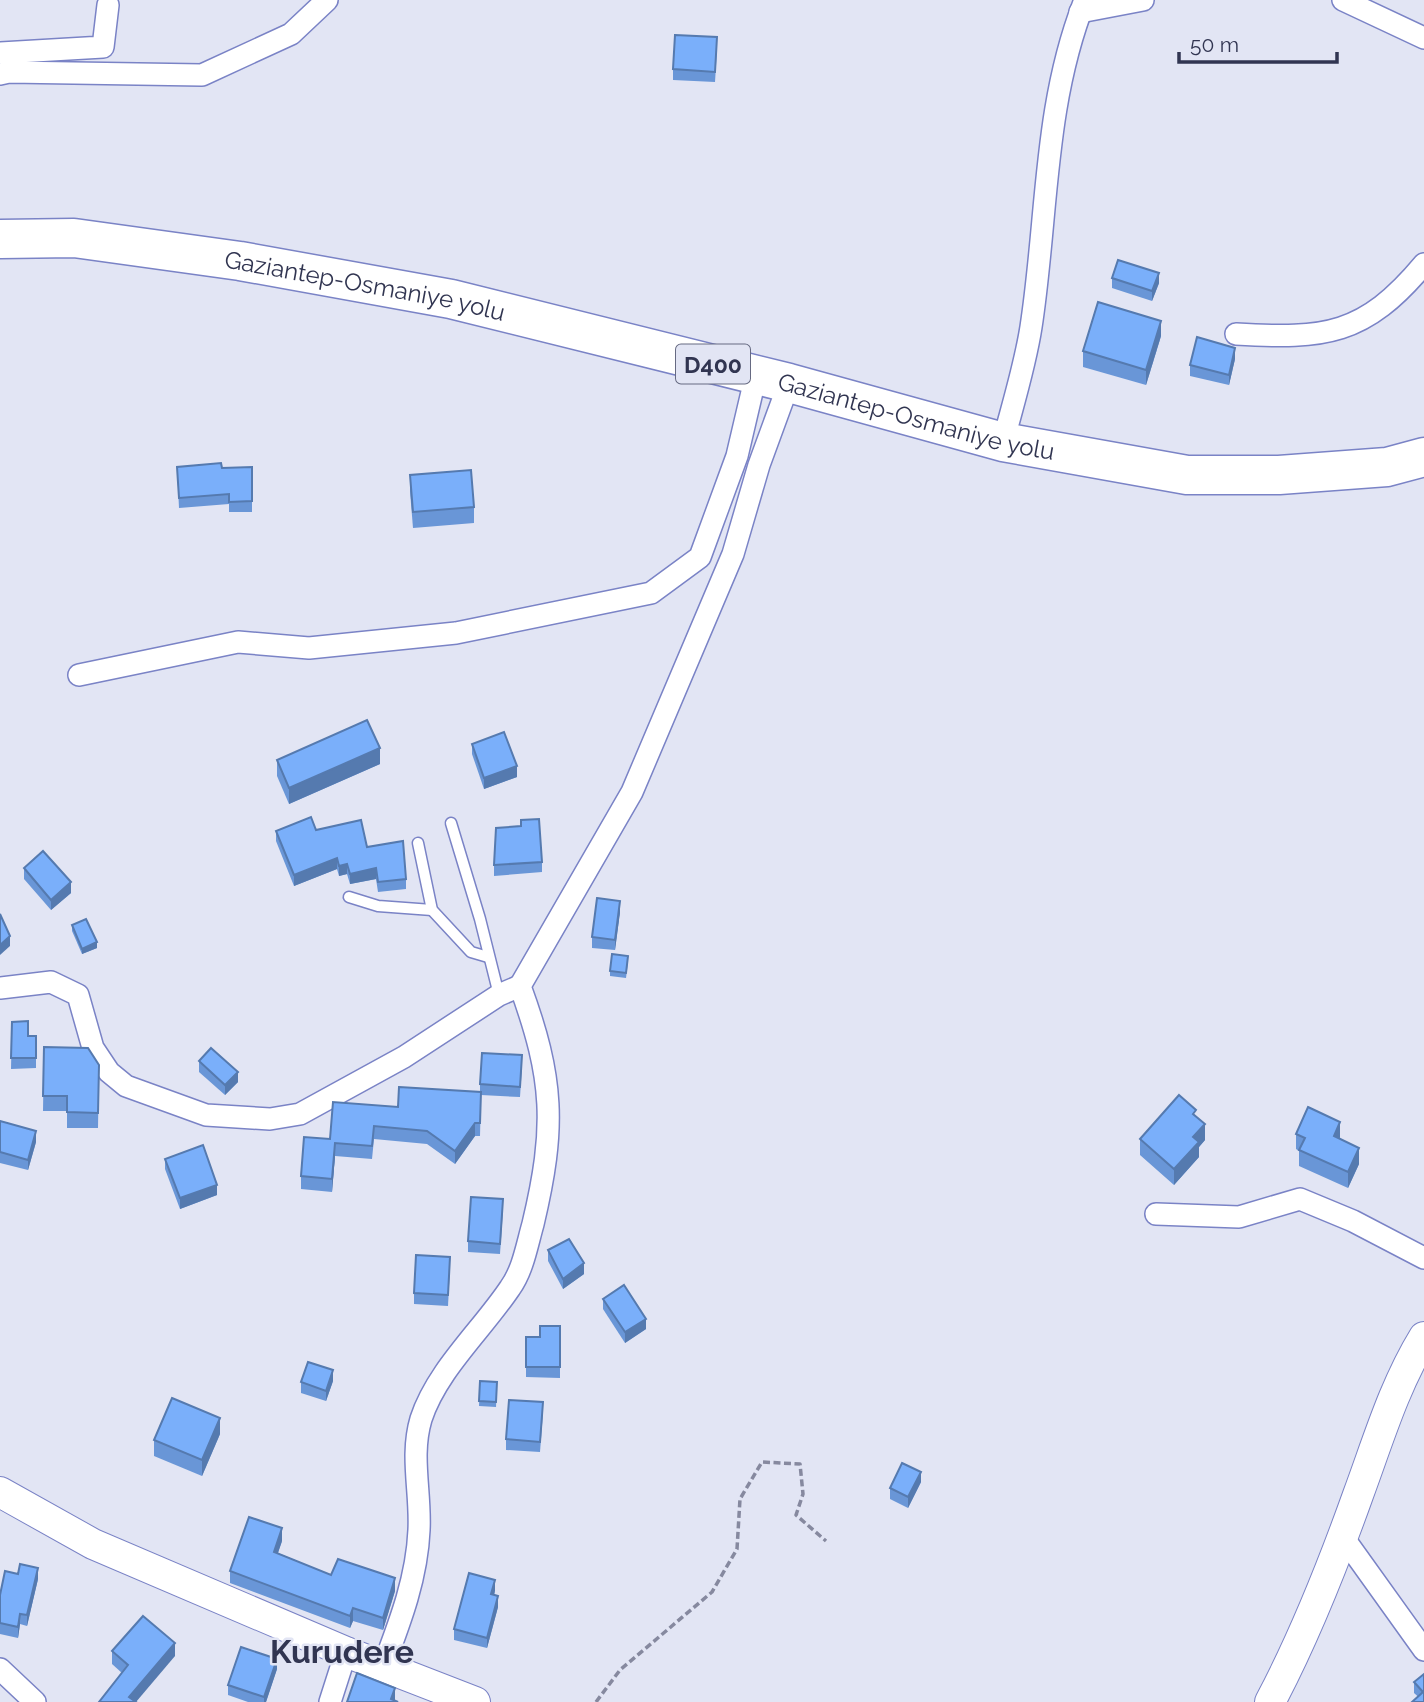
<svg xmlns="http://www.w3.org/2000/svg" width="1424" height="1702" font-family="Raleway,sans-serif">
  <rect width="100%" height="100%" fill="#e2e5f4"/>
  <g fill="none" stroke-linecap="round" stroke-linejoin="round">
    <defs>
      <g id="lane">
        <polyline points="451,823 480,919 499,995"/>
        <polyline points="418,843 432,910 471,952 488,957"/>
        <polyline points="349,897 378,906 432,910"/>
      </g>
      <g id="street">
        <polyline points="1343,0 1424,38"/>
        <polyline points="1080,12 1143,0"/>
        <polyline points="0,53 103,47 108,5"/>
        <polyline points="0,74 9,72 202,75 291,34 327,0"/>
        <path d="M1236 334C1325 339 1364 336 1424 264"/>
        <path d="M1003 442C1013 404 1025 366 1031 327 1048 217 1043 106 1085 0"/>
        <polyline points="79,675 238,642 309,648 456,633 651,593 700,557 737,456 756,375"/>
        <polyline points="0,988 51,982 78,995 93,1048 109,1072 126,1086 206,1115 270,1119 300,1114 404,1057 499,995 520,986"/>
        <polyline points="1156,1214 1239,1217 1300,1199 1353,1221 1424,1258"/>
        <polyline points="1343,1537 1424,1650"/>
        <path d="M383 1667C400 1622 417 1578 419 1530 421 1492 410 1456 421 1419 437 1370 482 1330 510 1288 523 1270 527 1245 533 1224 556 1127 554 1079 520 986L632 792 733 554 759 465 789 383"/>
        <polyline points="0,1669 35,1702"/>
        <polyline points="330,1702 346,1652"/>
      </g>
      <g id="secondary">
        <polyline points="0,1492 93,1544 346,1652 475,1702"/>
        <path d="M1270 1702C1305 1636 1333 1565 1358 1495 1378 1441 1394 1386 1424 1337"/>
      </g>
      <g id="highway">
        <path id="s1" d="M0 239 74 238 240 261 451 299 789 383 1003 442 1187 475H1279L1387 467 1424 457"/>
      </g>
    </defs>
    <use href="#lane" stroke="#7a83c6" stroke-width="13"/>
    <use href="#street" stroke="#7a83c6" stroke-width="24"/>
    <use href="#secondary" stroke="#7a83c6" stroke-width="32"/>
    <use href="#highway" stroke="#7a83c6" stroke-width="41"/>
    <polyline stroke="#86899f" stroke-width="3.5" stroke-dasharray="7 3.5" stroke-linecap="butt" points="596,1702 620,1670 712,1592 737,1549 740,1499 762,1462 800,1464 803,1494 796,1515 826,1541"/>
    <use href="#lane" stroke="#fff" stroke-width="10"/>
    <use href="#street" stroke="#fff" stroke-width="21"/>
    <use href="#secondary" stroke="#fff" stroke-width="30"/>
    <use href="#highway" stroke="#fff" stroke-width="38"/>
  </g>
  <g fill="#6996d7">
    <polygon points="717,48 715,82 673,80 673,69"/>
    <polygon points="1112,278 1159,283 1152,301 1112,288"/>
    <polygon points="1161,336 1146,385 1083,367 1083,351"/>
    <polygon points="1235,359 1229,385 1190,376 1190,365"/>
    <polygon points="177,467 252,467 252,512 229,512 229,504 179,508"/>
    <polygon points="410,475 474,507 474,523 413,528 410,491"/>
    <polygon points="472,744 517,777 484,789 472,754"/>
    <polygon points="277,760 380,764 289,804 277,776"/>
    <polygon points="316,830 367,847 406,879 406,889 378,892 376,879 350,884 347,874 339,876 337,869 294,886 276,841 276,831"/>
    <polygon points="542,862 542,872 494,876 494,865"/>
    <polygon points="24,868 71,893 51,910 24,879"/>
    <polygon points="620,912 615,950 592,948 592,937"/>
    <polygon points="72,925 97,948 82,954 72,931"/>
    <polygon points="628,962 626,978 610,976 610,971"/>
    <polygon points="12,1022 28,1036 36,1036 36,1068 11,1069"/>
    <polygon points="44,1047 99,1065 98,1128 67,1128 67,1111 43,1111"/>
    <polygon points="199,1061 238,1082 225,1095 199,1072"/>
    <polygon points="522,1066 520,1097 481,1095 480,1136 475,1136 455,1164 427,1144 374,1139 372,1159 335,1156 332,1192 301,1189 301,1176 330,1139 398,1107 480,1092 480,1084"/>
    <polygon points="1196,1117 1205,1140 1199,1147 1199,1157 1174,1185 1140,1155 1140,1139"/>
    <polygon points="0,1121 36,1142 28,1170 0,1163"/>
    <polygon points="1296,1134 1340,1137 1340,1139 1359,1164 1348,1188 1299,1166 1299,1151 1296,1149"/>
    <polygon points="165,1159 217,1195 180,1209 165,1169"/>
    <polygon points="503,1210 500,1254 468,1252 468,1241"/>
    <polygon points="548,1250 584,1274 563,1289 548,1261"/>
    <polygon points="450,1267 448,1306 414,1304 414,1293"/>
    <polygon points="603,1299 646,1329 625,1343 603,1309"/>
    <polygon points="560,1326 560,1378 526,1377 526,1337 540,1337"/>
    <polygon points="333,1381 326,1401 301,1393 301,1382"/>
    <polygon points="480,1381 497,1382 496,1407 479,1406"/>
    <polygon points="543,1413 540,1452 506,1450 506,1439"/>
    <polygon points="220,1434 202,1476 154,1456 154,1440"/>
    <polygon points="921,1482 908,1508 890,1499 890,1488"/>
    <polygon points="282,1541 278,1553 331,1575 395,1591 383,1630 353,1621 350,1628 230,1583 230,1571"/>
    <polygon points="38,1579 27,1626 20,1624 18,1638 0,1634 0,1595"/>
    <polygon points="495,1591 494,1595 498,1607 487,1648 454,1640 454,1629"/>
    <polygon points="112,1651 175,1656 122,1673 112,1664"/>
    <polygon points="277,1669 266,1702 248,1702 228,1695 228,1685"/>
    <polygon points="1424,1674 1424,1702 1414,1693 1414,1682"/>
  </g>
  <g fill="#557aaf">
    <polygon points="1159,273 1159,283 1152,301 1152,291"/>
    <polygon points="1161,321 1161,336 1146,385 1146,370"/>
    <polygon points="1235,348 1235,359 1229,385 1229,375"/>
    <polygon points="380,748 380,764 289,804 289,788"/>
    <polygon points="517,766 517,777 484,789 484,778"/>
    <polygon points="337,858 337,869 294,886 294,875"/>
    <polygon points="347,864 347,874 339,876 339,866"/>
    <polygon points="376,868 376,879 350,884 350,874"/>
    <polygon points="71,882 71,893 51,910 51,900"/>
    <polygon points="620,901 620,912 615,950 615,940"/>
    <polygon points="10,936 10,946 0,955 0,945"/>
    <polygon points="97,942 97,948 82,954 82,949"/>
    <polygon points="238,1072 238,1082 225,1095 225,1085"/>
    <polygon points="1340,1122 1340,1137 1334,1152 1334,1136"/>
    <polygon points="475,1123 475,1136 455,1164 455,1151"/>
    <polygon points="1205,1124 1205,1140 1199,1147 1199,1157 1174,1185 1174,1169 1193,1137"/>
    <polygon points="36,1131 36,1142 28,1170 28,1160"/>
    <polygon points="335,1143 335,1156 332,1192 332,1179"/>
    <polygon points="1359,1148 1359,1164 1348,1188 1348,1172"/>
    <polygon points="217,1185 217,1195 180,1209 180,1198"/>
    <polygon points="584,1263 584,1274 563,1289 563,1279"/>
    <polygon points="646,1319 646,1329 625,1343 625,1332"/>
    <polygon points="333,1370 333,1381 326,1401 326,1391"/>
    <polygon points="220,1418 220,1434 202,1476 202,1460"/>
    <polygon points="921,1472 921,1482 908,1508 908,1497"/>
    <polygon points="282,1528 282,1541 274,1564 274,1552"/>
    <polygon points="38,1568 38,1579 27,1626 27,1615"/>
    <polygon points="395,1578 395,1591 383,1630 383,1618"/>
    <polygon points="495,1580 495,1591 491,1605 491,1594"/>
    <polygon points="498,1596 498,1607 487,1648 487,1638"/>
    <polygon points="353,1608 353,1621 350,1628 350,1616"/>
    <polygon points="20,1614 20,1624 18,1638 18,1627"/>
    <polygon points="175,1643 175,1656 136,1702 129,1697"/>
    <polygon points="277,1659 277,1669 266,1702 264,1702 264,1697"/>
    <polygon points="395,1688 395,1701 391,1699"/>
  </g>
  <g fill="#7aaffa" stroke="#557aaf" stroke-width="2">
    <polygon points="675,35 717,37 715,72 673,69"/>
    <polygon points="1118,260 1159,273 1152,291 1112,278"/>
    <polygon points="1098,302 1161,321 1146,370 1083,351"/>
    <polygon points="1197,337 1235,348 1229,375 1190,365"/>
    <polygon points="221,463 222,468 252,467 252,501 229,502 229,494 179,498 177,467"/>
    <polygon points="471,470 474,507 413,512 410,475"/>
    <polygon points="367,720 380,748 289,788 277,760"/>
    <polygon points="504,732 517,766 484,778 472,744"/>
    <polygon points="311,817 316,830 361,820 367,847 403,841 406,879 378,882 376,868 350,874 347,864 339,866 337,858 294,875 276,831"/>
    <polygon points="539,819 542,862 494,865 496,828 521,826 521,820"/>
    <polygon points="43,851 71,882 51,900 24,868"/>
    <polygon points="597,898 620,901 615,940 592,937"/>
    <polygon points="0,914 10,936 0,945"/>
    <polygon points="86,919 97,942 82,949 72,925"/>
    <polygon points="612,954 628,956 626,973 610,971"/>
    <polygon points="28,1021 28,1036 36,1036 36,1058 11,1058 12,1022"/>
    <polygon points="44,1047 88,1048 99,1065 98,1113 67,1112 67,1096 43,1096"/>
    <polygon points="211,1048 238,1072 225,1085 199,1061"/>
    <polygon points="482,1053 522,1055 520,1087 480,1084"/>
    <polygon points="399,1087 481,1092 480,1123 475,1123 455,1151 427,1131 374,1126 372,1146 335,1143 332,1179 301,1176 304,1137 330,1139 333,1102 398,1107"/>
    <polygon points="1179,1095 1196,1110 1193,1114 1205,1124 1193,1137 1199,1142 1174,1169 1140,1139"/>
    <polygon points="1308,1107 1340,1122 1334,1136 1359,1148 1348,1172 1299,1150 1305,1138 1296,1134"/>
    <polygon points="0,1121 36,1131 28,1160 0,1152"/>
    <polygon points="203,1145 217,1185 180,1198 165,1159"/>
    <polygon points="471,1197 503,1199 500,1244 468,1241"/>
    <polygon points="569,1239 584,1263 563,1279 548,1250"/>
    <polygon points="416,1255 450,1257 448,1295 414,1293"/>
    <polygon points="624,1285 646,1319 625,1332 603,1299"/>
    <polygon points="540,1326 560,1326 560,1367 526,1367 526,1337 540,1337"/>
    <polygon points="308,1362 333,1370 326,1391 301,1382"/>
    <polygon points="480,1381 497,1382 496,1402 479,1401"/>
    <polygon points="172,1398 220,1418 202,1460 154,1440"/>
    <polygon points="509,1400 543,1402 540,1442 506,1439"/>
    <polygon points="902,1463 921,1472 908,1497 890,1488"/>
    <polygon points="249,1517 282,1528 274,1552 331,1575 338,1559 395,1578 383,1618 353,1608 350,1616 230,1571"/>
    <polygon points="20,1564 38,1568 27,1615 20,1614 18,1627 0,1623 0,1595 5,1571 18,1574"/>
    <polygon points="469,1573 495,1580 491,1594 498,1596 487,1638 454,1629"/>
    <polygon points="143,1616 175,1643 129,1697 136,1702 99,1702 128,1665 112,1651"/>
    <polygon points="241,1647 277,1659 264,1697 228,1685"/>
    <polygon points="357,1673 395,1688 391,1699 398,1702 347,1702"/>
    <polygon points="1424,1674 1424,1702 1412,1702 1423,1692 1414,1682"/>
  </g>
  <g text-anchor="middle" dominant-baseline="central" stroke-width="5" stroke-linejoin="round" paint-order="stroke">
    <rect fill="#e2e5f4" stroke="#666a82" stroke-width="2" x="676" y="344.5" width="74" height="39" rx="5"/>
    <g font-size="23" font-weight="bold" fill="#313551">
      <text x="713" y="364">D400</text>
    </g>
    <g font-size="24" fill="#313551" stroke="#e2e5f4">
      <text stroke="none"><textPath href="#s1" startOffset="369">Gaziantep-Osmaniye yolu</textPath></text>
      <text stroke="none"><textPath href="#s1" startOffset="936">Gaziantep-Osmaniye yolu</textPath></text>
    </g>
    <g font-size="32" font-weight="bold" fill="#313551" stroke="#e2e5f4">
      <text x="342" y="1651">Kurudere</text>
    </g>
  </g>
  <path d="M1179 52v10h158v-10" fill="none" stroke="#313551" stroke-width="3.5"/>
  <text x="1190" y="52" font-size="21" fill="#313551" stroke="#e2e5f4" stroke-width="5" paint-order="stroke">50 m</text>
</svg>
